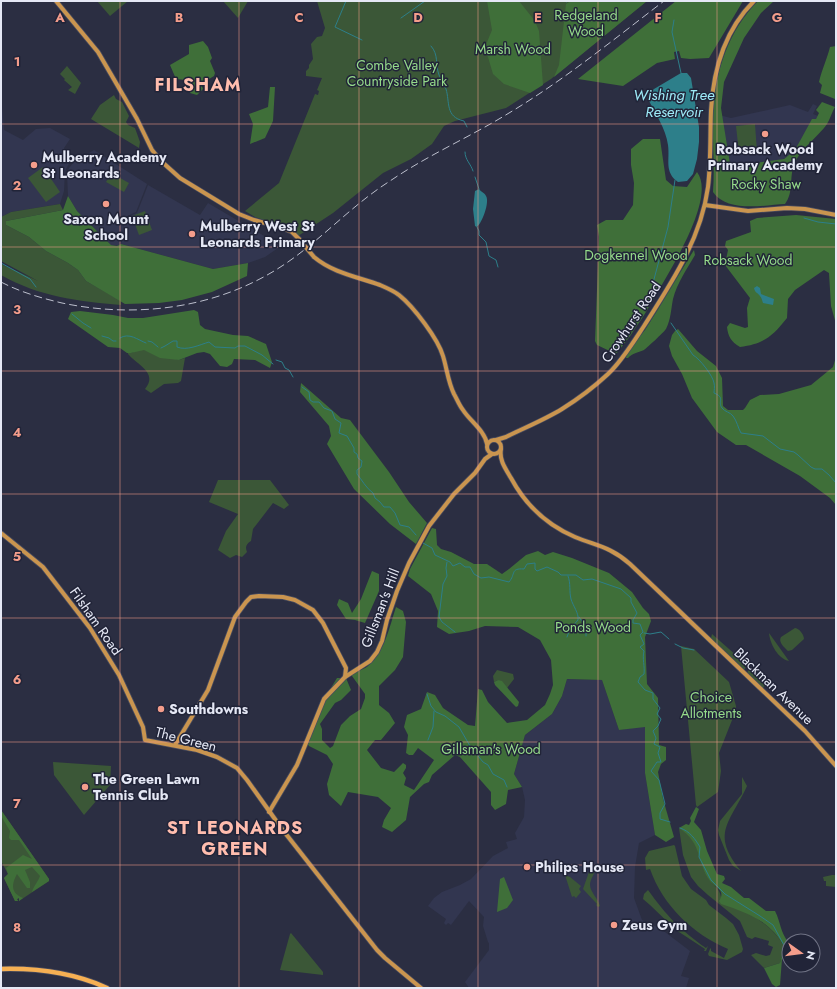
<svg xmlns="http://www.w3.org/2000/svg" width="837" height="989" font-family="Jost,sans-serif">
  <rect width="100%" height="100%" fill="#2b2e42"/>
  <g fill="#323650">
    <polygon points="813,104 817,106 813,114 818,116 810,130 793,154 769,166 730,168 719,115 731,118 790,105 808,112"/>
    <polygon points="1,105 2,106 4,130 23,140 36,129 50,128 70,139 64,148 66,156 71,160 65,171 64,191 60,204 11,212 1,217"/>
    <polygon points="94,150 147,184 136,212 125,217 120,246 111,245 77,211 68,196 67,174 69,168 74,162"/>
    <polygon points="148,185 200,215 208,203 281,246 265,257 248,263 213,269 121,244 125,218 137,213"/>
    <polygon points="567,679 602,680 619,730 645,726 645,773 655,835 639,843 635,867 634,898 642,920 661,929 690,951 681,976 689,978 686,988 469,988 465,982 489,950 489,943 488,942 483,926 484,917 469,901 451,925 448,923 446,925 444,923 446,919 428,906 434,898 442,892 460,885 471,879 493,856 508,848 506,842 517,839 515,833 524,817 525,800 522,787 514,774 525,735 552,714 562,696"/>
  </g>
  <g fill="#3b5737">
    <polygon points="97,1 128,1 110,16"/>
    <polygon points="223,1 248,1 238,18"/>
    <polygon points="317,1 647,1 551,79 506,108 455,121 444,126 432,144 411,159 383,173 333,213 298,236 291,229 255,217 245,211 279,183 315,94 318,95 319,91 317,90 322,78 306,76 306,71 309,68 309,65 313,59 311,44 317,37 322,36 325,28"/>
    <polygon points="67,66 81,83 75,94 68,90 72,87 64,80 65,79 60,74"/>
    <polygon points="114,95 116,99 122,102 129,116 126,122 128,125 135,128 140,142 139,148 91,119 100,105"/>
    <polygon points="755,124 757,152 739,153 736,126"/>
    <polygon points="43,167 60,192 46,202 28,178"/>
    <polygon points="111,173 129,183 124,192 106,182"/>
    <path d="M60 204 63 210 6 221V225L29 237 46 251 68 263 78 270 86 281 121 301V305C77 301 40 297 1 275V264L38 281 1 261V217L11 212Z"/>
    <polygon points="145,211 152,230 139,235 132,216"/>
    <path d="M139 350H145L179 360 185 358 181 381 178 383 164 384 151 393 145 389C159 373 136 364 128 354V353H131Z"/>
    <path d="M218 480H270L289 505 284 509 273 503 253 529 251 541C246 544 245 547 247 552L242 557 236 555 230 558 218 550 226 531 238 514 209 502Z"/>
    <path d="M795 628C800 629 804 635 804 639L792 650 788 651C784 647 778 642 781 637Z"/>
    <path d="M769 633 789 661C778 659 770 644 769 633Z"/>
    <polygon points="712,634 746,664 745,669 743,669 711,638"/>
    <polygon points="681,646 694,649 729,682 736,706 736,710 719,753 721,771 718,792 697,807 696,805"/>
    <polygon points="749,669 762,675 769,681 763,688 747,673"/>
    <polygon points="497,670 513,674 514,679 507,688 498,680 494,682 493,676"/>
    <polygon points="53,762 111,766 110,785 84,815 54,775"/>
    <path d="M742 777 747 786C730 823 710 833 741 871L733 866 729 860 719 835 718 830 720 821 742 794Z"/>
    <polygon points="1,810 49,879 49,881 19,901 19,898 17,899 18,901 15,901 4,878 8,874 1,861"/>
    <path d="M679 828C686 832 692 837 695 844 701 855 703 868 709 879 713 886 720 888 721 897 744 911 770 922 784 946L780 963 764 968 751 955 756 953 766 956 770 955 773 947 768 945 769 941 755 937 752 939 747 937 740 921 708 895 698 886 691 877 683 855Z"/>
    <path d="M674 845 675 846 682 876 691 889 706 900 709 905 726 918 733 924 739 935 743 949 742 952 727 960 709 956 708 954 710 949 711 948V951L724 958 728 949C693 934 663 906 650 869L646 870 645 858 649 851Z"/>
    <path d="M591 866 595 867C596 874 590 878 590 885 590 892 598 898 600 906L598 907 596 905 597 904 583 889Z"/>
    <polygon points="565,875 570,877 581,886 579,889 581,892 576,898 574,896 572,897"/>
    <polygon points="832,875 836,875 836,887 826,886 826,881 824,881 823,877"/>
    <path d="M648 890C666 915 680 930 706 948L708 946 706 951H704L705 949 676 930 650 905 643 899 644 894Z"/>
    <polygon points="291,933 323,972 323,975 280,970 290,934"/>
  </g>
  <g fill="#3f6f39">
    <polygon points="487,1 519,1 535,21 539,31 543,85 530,93 504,84 493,74 485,47 492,30"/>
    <polygon points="571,1 647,1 554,77 559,65 566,4"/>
    <polygon points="676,1 743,1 709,58 690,59 681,58 679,51 674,52 675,59 657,63 623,86 578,79"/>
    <path d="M758 1H774L761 13 744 38 724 82 721 108 730 164 733 166 784 159 795 150 812 119H816L819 113 816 110 822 102 835 107C832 112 830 119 827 124 818 137 799 150 794 165 789 178 794 192 785 204 764 205 727 213 713 192 715 165 712 139 713 112 715 71 729 30 758 1Z"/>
    <polygon points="203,41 208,47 212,58 210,61 215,73 214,76 201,84 203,89 197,95 190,93 186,80 176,79 170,65 189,54 189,45"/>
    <path d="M836 46V98L835 99 820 93 822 85 819 82C822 69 827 59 830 47Z"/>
    <polygon points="270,87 275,87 273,121 265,138 250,144 253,124 249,114 268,107"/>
    <path d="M643 139H660L666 180 673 186 687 187 697 172C717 198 668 274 654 298 648 308 643 318 636 327 630 337 623 345 616 354L597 345 595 341 599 237 597 225 606 220H623L633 205 634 183 631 165V149Z"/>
    <polygon points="68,196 77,211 111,245 117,246 121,244 213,269 248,263 247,276 212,292 182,300 159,303 125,304 86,281 78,270 68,263 46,251 29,237 6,225 6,221 63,210"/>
    <path d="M796 215 836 219V324L831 306 829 273 824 270 795 290 788 299 787 318C772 337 763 344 740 347 731 342 728 336 727 327L730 323 745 328 748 327 747 308 750 298 725 265 728 250 725 246 726 241 751 232 750 221 757 218Z"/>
    <path d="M694 250 695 255C687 269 677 283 673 299 671 309 671 319 666 329 663 333 648 347 644 350 637 353 633 353 628 358H626C627 347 639 338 645 330 662 304 677 277 694 250Z"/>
    <polygon points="194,310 198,312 200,325 205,329 233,335 248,336 266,344 272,362 270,368 255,360 234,359 232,364 227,367 220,366 210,354 204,352 197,353 179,360 160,358 144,350 131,353 127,353 120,348 108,347 68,319 71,312 80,311 113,315 128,318 143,318"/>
    <polygon points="678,329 697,351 716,366 722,378 723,406 728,410 743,410 745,408 750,400 760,395 779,394 811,385 833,367 836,357 836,505 830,498 800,476 746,445 736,445 717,432 692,398 682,374 672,356 669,346 672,335 675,331"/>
    <polygon points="301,383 341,418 350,420 389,472 409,502 427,523 416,544 390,524 354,489 327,444 331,436 329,426 300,392"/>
    <path d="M432 528 436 529 437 545 441 549 451 552 474 564H487L502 574 509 569 526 555 538 551 545 555 553 552 572 558 609 573 632 592 643 608 649 614 651 621 645 637 647 684 658 698 659 745 666 747V760L661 764 658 772 663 799 674 837 666 842 655 835 645 773V727L619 730 602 680 567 679 562 696 552 714 525 735 514 774 522 787 508 790 506 804 495 810 491 805V792L460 757 455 755 432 775 429 782 424 784 410 797 406 820 392 832 382 827 384 820 391 808 378 797 348 792 341 806 329 795 327 784 333 764 327 755 309 746 306 742 326 696 337 678H346L351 690 341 700 335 703 320 724 322 729V740L330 748 333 746 341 725 350 716 361 709 365 698V694L352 676V673C358 671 365 669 369 665 385 651 390 625 396 607L403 611 406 622 403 657 395 670 379 686V705L389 713 395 723 381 740H375L367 750 381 768 394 772 403 763 406 765V768L403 773 406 778 404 785 414 790 434 760 418 748 413 755H409L406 753 408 735 404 727 407 715 421 709 427 692 435 695 443 708 468 725 475 726 478 689 482 690 488 702 507 723 527 720 545 705 550 694 553 685 551 660 540 640 518 627 485 626 469 631 449 634 437 627 438 611 431 594 408 576 410 569Z"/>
    <polygon points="372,571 379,574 379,591 365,623 355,620 346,619 337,605 339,599 348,603 352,613 361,599"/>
    <polygon points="498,680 502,681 519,702 518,706 516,707 514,705 495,685 494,682"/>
    <path d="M696 807 699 809 694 822 701 830 707 851 717 874 724 876 725 879 722 883 731 887 744 898H749L766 911H775C781 923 780 932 789 943L788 949 789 958 786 959 785 956 782 959 780 985 776 987 772 984 764 968 780 963 784 946C770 921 748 913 721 904L719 901C721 898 722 895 721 892 719 888 713 885 710 881 696 861 703 844 679 828L686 824 689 825 691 821 690 818Z"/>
    <path d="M1 810 49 879V881L32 892C34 885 38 882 40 876L32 867 25 870 30 882V888H27L17 874C11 885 11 893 23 898L19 901V898L17 899 18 901H15L4 878 8 874 6 868 23 855 32 859 19 840H11L9 838 10 831 1 816Z"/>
    <polygon points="504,877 513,900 507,908 497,912 500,879"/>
  </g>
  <g fill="#2d7f8a">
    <path d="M681 73H687L691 78 699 127V142L697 159 693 174 687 181 678 182C664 172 670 160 668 145 666 129 655 113 648 99V95L654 89Z"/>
    <path d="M479 189C481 192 485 193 486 196 490 202 482 223 477 227L475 226 473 209 475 191Z"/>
    <path d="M757 286 760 288 761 294 774 299 773 305 763 303C762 301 762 298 760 296 757 292 755 293 754 288Z"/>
  </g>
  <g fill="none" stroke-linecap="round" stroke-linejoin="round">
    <g stroke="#2d7f8a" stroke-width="1">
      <polyline points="346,1 335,27 362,40"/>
      <polyline points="565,1 566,2"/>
      <polyline points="401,18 425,1"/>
      <polyline points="674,20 672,32 681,73"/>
      <path d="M431 46C439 55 435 64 439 75 441 80 444 84 446 89 450 102 445 117 464 121L467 127"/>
      <path d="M465 152C465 160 471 164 473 171"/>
      <polyline points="475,177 479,189"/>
      <polyline points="804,218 818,222 836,224"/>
      <polyline points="477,227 479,231 479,235 486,242 489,256 496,260 498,267"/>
      <polyline points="1,263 30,279 36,287"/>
      <polyline points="653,283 668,227 675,180"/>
      <polyline points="72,314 83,323 91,328"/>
      <path d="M671 323 693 355C700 359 713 376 714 383 715 387 714 390 714 393 726 398 717 401 722 408 725 412 730 412 733 416 737 421 738 428 741 433L763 436 780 449 794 452 798 455 811 467 815 469H822L829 475 836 483"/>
      <polyline points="102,336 109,338 113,341 116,341"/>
      <path d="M120 338C129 332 138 340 146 343"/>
      <polyline points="148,341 152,342 158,347"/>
      <path d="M161 348 165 346 173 341H177V347C187 351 199 345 209 342L215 347 235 348 238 346H245L262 355 273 364"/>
      <polyline points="276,360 282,362 285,368 289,370 293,377"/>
      <path d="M302 387 309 392 310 400 313 402H319L324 408 332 411 335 419 341 423 339 433 347 436 354 448V452L357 454 358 458 362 461 361 467 357 470V474C362 480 366 488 373 493L375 498 380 502 384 507H390L395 513 400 525 409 527 416 535"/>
      <path d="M423 543 432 548 435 555 450 562 453 566 460 563 465 567H470L474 574 481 578 489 577 509 582C516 574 510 568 524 569L527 564 535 563V569L537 571 547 567 558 572 561 575H576L583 580 592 579 621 589 631 598V602L637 613 633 620V623L640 624 643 632 640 635 644 644 640 647 644 651C642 659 645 666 644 674L640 677 638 682 645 690 653 693V699L660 708 657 714 661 719 658 726 653 731 656 738 654 744 660 747 658 753 661 762H657L651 771 659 780 665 804 660 813V819L670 822"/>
      <polyline points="447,562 446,568 447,576 443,584 439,617 442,622 455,632"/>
      <polyline points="579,617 586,627 586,636"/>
      <polyline points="644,633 650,634 661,632 669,639"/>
      <path d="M567 637 570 629 578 620C579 613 573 606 571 599 569 591 571 584 568 576"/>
      <polyline points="675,644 683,648 694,650"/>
      <polyline points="427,694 431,706 436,712 445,716 459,727 470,746 483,762 488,765 493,774 504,780 507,787"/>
      <polyline points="428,740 433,727 434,711"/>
      <path d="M680 828C690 831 695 839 700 847L699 857 711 880 725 894 760 916 773 925 785 947 783 951"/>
    </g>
    <defs>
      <g id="secondary">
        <polyline points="56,1 98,52 137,119 152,150 161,161 180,178 239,214 254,220 282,228 292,232 299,239"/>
        <polyline points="705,205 748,211 787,208 805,209 836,215"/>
        <path d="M314 257C333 273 358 277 380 285 387 288 394 291 399 295 414 307 438 339 443 356 447 369 448 382 454 394 457 399 459 405 463 410 470 421 485 431 487 444"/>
        <circle cx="494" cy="447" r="7"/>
        <path d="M496 440 506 437C524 428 544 420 562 409 578 399 594 387 608 374 622 361 634 341 644 326 672 282 701 239 708 187 711 162 710 136 711 111 713 71 725 30 754 1"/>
        <path d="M501 449C499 460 505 468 511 478 525 504 547 525 575 537 597 546 611 547 630 564L805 731 836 766"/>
        <polyline points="1,533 43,567 90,628 119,675 143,727 145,740 197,750 217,757 237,768 247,780 282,829 377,950 385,958 421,988"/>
        <polyline points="175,745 208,690 235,617 246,602 251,597 259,596 283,597 295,600 313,610 323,623 346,668 345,677"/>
        <polyline points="269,812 297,765 324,699 345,677 370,661 377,652 382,641 387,620 397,591 409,563 429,526 454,494 475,473 485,459 492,454"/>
      </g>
      <path id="primary" d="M1 969C37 968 74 973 107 988"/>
    </defs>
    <use href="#secondary" stroke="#494c5f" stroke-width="5.5"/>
    <use href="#primary" stroke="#494c5f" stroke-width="6"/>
    <use href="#secondary" stroke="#ca954f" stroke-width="4"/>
    <use href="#primary" stroke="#f6b053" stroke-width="4.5"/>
    <path stroke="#bcbfcd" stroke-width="1" stroke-dasharray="8 4" stroke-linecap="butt" d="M1 282C20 292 41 298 62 303 138 319 220 308 285 264 322 239 352 205 390 181 428 155 470 137 509 113 564 80 613 40 664 1"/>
    <defs>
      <polyline id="secondary-bridge" points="299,239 314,257"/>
    </defs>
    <use href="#secondary-bridge" stroke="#494c5f" stroke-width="5.5" stroke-linecap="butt"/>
    <use href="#secondary-bridge" stroke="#ca954f" stroke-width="4"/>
  </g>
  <path fill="none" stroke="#f49d8b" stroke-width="1" stroke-opacity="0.55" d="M120 1V988M239 1V988M359 1V988M478 1V988M598 1V988M717 1V988M1 124H836M1 247H836M1 371H836M1 494H836M1 618H836M1 742H836M1 865H836"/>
  <g fill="#f49d8b" stroke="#212438" stroke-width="1.5">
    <circle cx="765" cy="134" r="4"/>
    <circle cx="34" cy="165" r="4"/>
    <circle cx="106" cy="204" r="4"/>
    <circle cx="192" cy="234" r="4"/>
    <circle cx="161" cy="709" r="4"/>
    <circle cx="85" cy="787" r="4"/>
    <circle cx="527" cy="867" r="4"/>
    <circle cx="614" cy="925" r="4"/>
  </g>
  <g text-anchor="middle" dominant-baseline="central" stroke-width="3" stroke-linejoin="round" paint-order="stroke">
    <g font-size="14" fill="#95da8a" stroke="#212438">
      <text x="586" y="15">Redgeland<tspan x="586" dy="16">Wood</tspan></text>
      <text x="513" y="49">Marsh Wood</text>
      <text x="397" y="65">Combe Valley<tspan x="397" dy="16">Countryside Park</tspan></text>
      <text x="766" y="184">Rocky Shaw</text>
      <text x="636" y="255">Dogkennel Wood</text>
      <text x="748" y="260">Robsack Wood</text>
      <text x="593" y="627">Ponds Wood</text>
      <text x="711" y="697">Choice<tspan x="711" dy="16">Allotments</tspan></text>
      <text x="491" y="749">Gillsman's Wood</text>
    </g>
    <g font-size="14" font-weight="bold" fill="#e5e8f5" stroke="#212438" text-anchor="start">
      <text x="765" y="149" text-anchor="middle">Robsack Wood<tspan x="765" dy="16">Primary Academy</tspan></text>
      <text x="42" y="157">Mulberry Academy<tspan x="42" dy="16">St Leonards</tspan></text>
      <text x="106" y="219" text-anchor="middle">Saxon Mount<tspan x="106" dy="16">School</tspan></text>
      <text x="200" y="226">Mulberry West St<tspan x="200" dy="16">Leonards Primary</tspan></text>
      <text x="169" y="709">Southdowns</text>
      <text x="93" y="779">The Green Lawn<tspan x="93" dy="16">Tennis Club</tspan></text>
      <text x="535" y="867">Philips House</text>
      <text x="622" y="925">Zeus Gym</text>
    </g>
    <g font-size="14" fill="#e5e8f5" stroke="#212438">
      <text transform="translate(631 322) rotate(-56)">Crowhurst Road</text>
      <text transform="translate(380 608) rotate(-69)">Gillsman's Hill</text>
      <text transform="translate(96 621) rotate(55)">Filsham Road</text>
      <text transform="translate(774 686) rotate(44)">Blackman Avenue</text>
      <text transform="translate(186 739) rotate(14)">The Green</text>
    </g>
    <g font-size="15" font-style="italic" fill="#9deaf7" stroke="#212438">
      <text x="674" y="95">Wishing Tree<tspan x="674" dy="17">Reservoir</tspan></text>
    </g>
    <g font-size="18" font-weight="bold" letter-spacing="1" fill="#ffbdae" stroke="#212438">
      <text x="198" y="85">FILSHAM</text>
      <text x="235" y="828">ST LEONARDS<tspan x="235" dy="21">GREEN</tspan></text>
    </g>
  </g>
  <g font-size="13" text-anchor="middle" font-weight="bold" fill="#f49d8b" stroke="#212438" stroke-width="3" stroke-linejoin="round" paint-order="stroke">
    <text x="60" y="22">A</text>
    <text x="179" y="22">B</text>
    <text x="299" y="22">C</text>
    <text x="418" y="22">D</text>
    <text x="538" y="22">E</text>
    <text x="658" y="22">F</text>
    <text x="777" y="22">G</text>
    <text x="17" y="66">1</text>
    <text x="17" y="190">2</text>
    <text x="17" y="314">3</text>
    <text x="17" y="437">4</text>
    <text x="17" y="561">5</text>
    <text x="17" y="684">6</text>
    <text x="17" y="808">7</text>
    <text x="17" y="932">8</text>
  </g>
  <rect width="837" height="989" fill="none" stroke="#e5e8f5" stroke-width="4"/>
  <g transform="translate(801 953) rotate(104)"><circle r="19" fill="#212438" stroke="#6f7284"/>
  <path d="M0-3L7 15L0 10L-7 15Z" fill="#f49d8b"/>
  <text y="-6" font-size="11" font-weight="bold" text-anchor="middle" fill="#e5e8f5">N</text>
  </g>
</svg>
